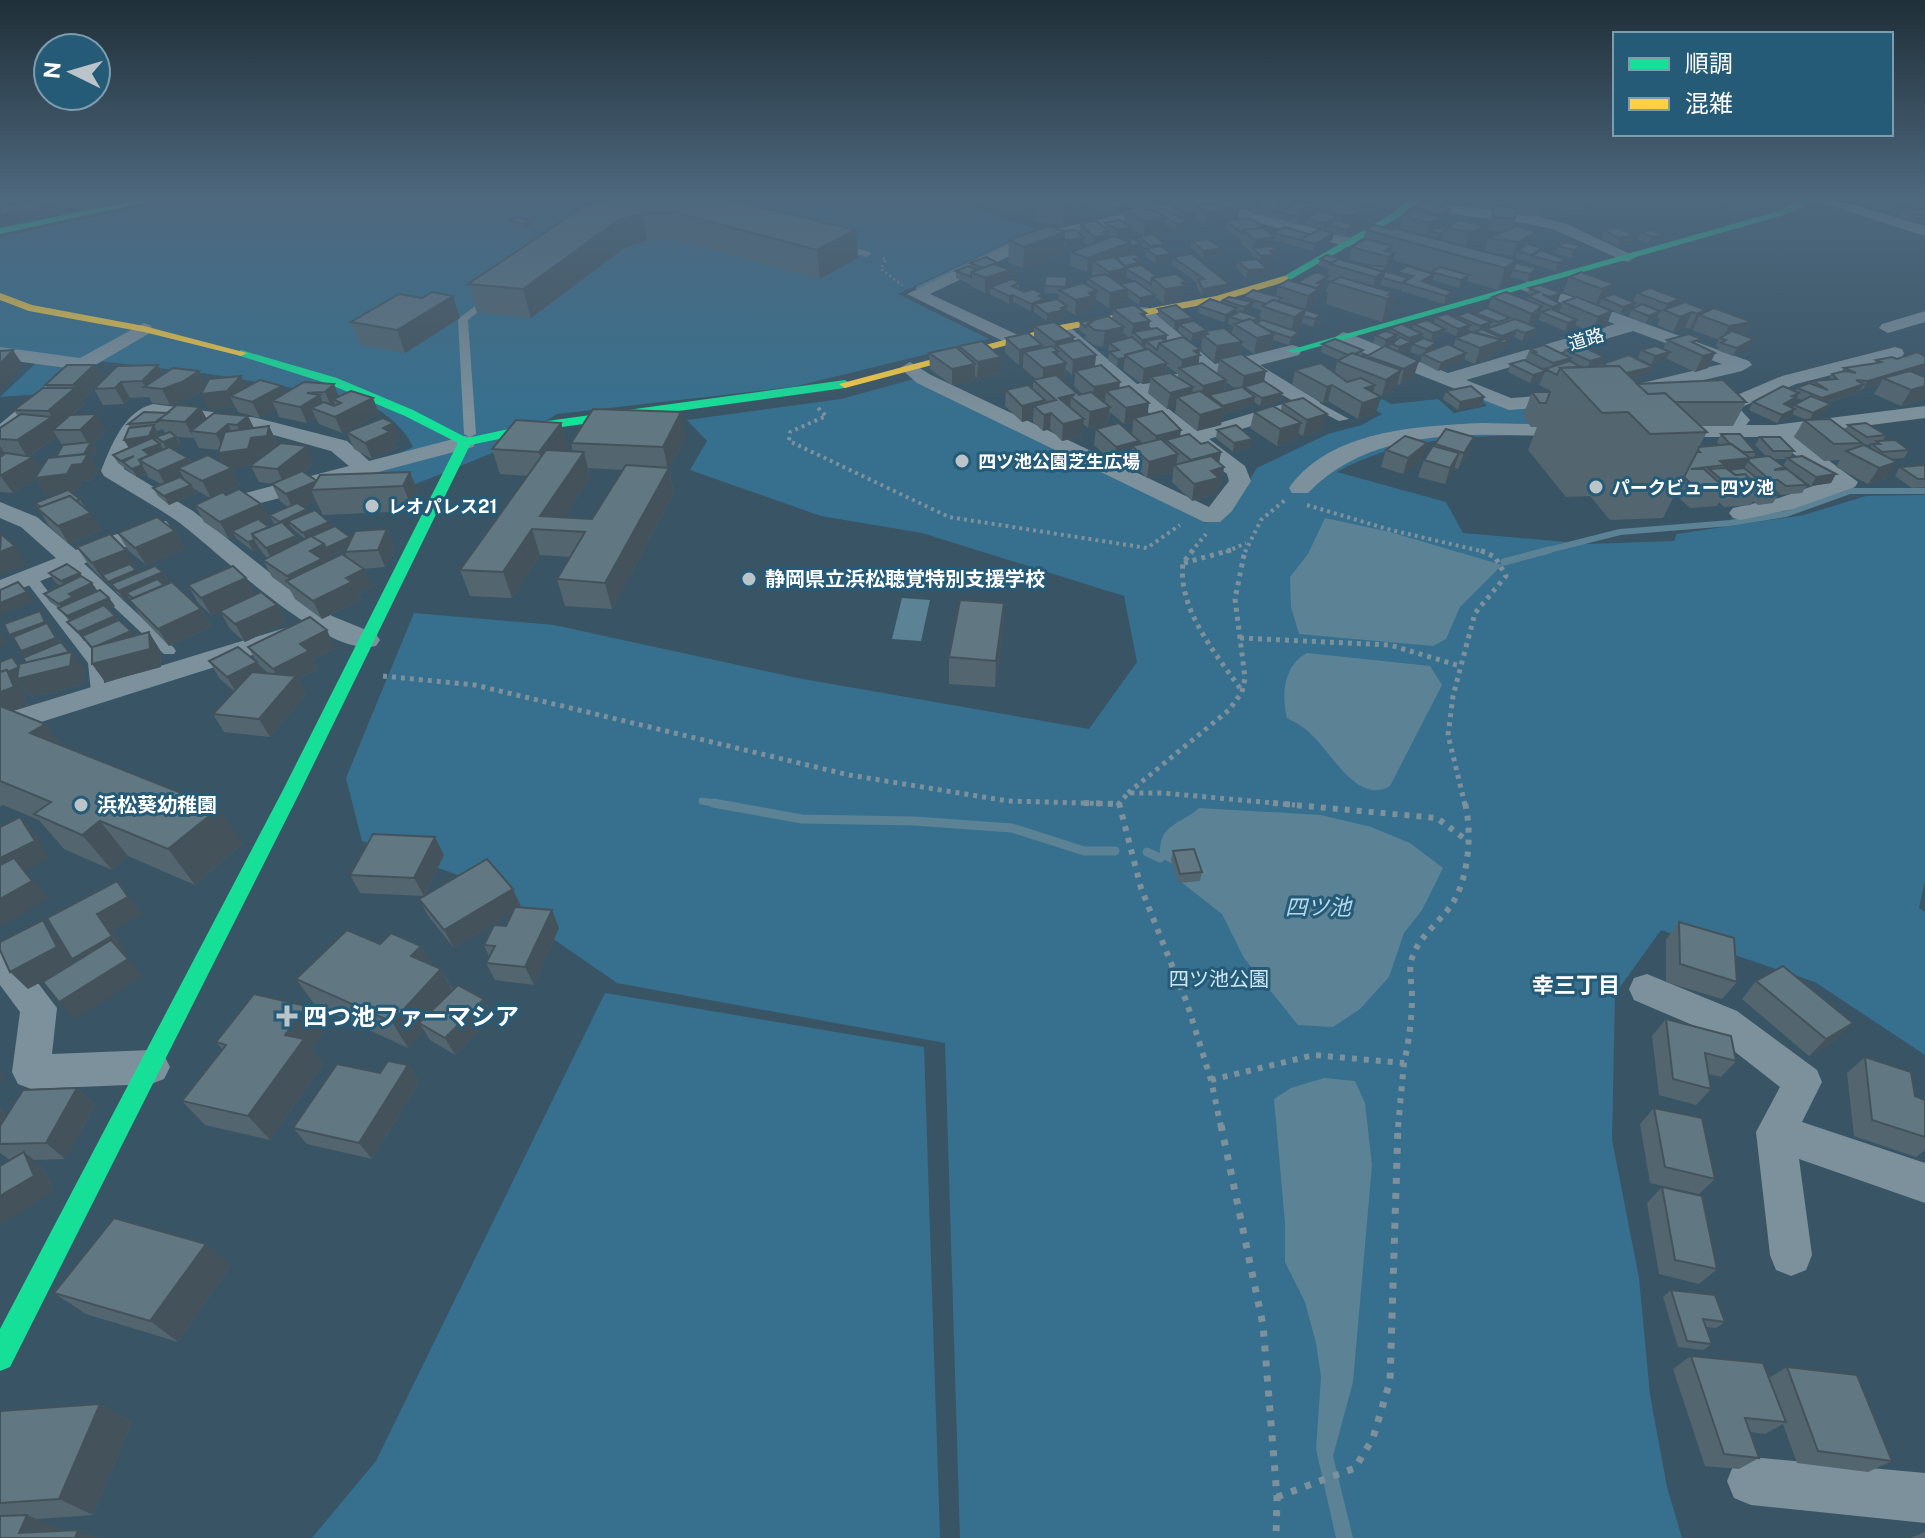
<svg xmlns="http://www.w3.org/2000/svg" width="1925" height="1538" font-family="'Public Sans','Noto Sans JP',sans-serif">
  <rect width="100%" height="100%" fill="#395565"/>
  <g fill="#37708e">
    <path d="M181 198H944L1035 229 898 294 989 339 793 387 557 414 497 451 416 484 334 495 350 476 413 447C405 427 378 407 359 399L209 374 82 359 39 394 0 397 38 361 0 358V237Z"/>
    <path d="M918 378 1206 523 1207 514 1247 484 1257 468 1328 434 1362 425 1382 414 1367 405 1382 399 1391 404 1438 399 1454 413 1487 406 1478 396 1522 406 1551 435C1477 436 1403 435 1337 472L1446 502 1463 533 1589 544 1674 541 1677 534 1804 515 1866 496 1925 495V881L1919 908 1925 912V1055L1815 982 1661 930 1615 994 1612 1140 1639 1278 1650 1395 1667 1487 1682 1538H960L945 1043 617 983 464 877 362 841 346 778 414 613 554 625 797 678 1089 729 1137 662 1124 596 922 533 821 516 690 470 707 441 687 420 841 399Z"/>
    <polygon points="605,993 924,1047 940,1538 312,1538 376,1461"/>
  </g>
  <g fill="#5c8296">
    <polygon points="1325,518 1390,532 1502,565 1460,607 1446,639 1433,646 1299,634 1291,607 1290,577 1308,554"/>
    <polygon points="902,598 930,600 921,641 892,639"/>
    <path d="M1307 653 1430 666 1442 685 1390 786C1358 805 1333 755 1313 736 1306 728 1296 723 1287 718 1281 694 1284 665 1307 653Z"/>
    <path d="M1199 808 1321 815 1371 827 1410 843 1443 868 1422 910 1404 933 1389 977 1360 1009 1333 1027 1298 1025 1244 958 1222 914 1181 882 1174 864 1160 858C1158 823 1177 827 1199 808Z"/>
    <polygon points="1324,1078 1355,1081 1365,1103 1372,1165 1353,1382 1333,1456 1353,1538 1336,1538 1316,1449 1321,1377 1316,1343 1305,1302 1285,1262 1285,1223 1274,1099 1291,1088"/>
  </g>
  <g fill="none" stroke-linecap="round" stroke-linejoin="round">
    <polyline stroke="#5c8296" stroke-width="4" points="918,288 1019,240"/>
    <polyline stroke="#5c8296" stroke-width="6" points="1541,552 1620,532 1730,523 1786,514 1850,491 1925,491"/>
    <g stroke="#5c8296" stroke-width="7">
      <polyline points="1504,562 1549,550"/>
      <polyline points="702,801 725,805"/>
    </g>
    <g stroke="#5c8296" stroke-width="9">
      <polyline points="713,803 802,819 914,821 1012,828 1084,851 1115,851"/>
      <polyline points="1147,852 1160,858"/>
    </g>
    <polyline stroke="#7d919c" stroke-width="3" stroke-dasharray="2 3" stroke-linecap="butt" points="883,258 886,259 881,269 902,285"/>
    <g stroke="#7d919c" stroke-width="4" stroke-dasharray="3 4" stroke-linecap="butt">
      <polyline points="818,408 826,416 790,432 789,441 949,517 1147,548 1180,525"/>
      <polyline points="1307,505 1391,530 1485,552"/>
      <polyline points="1191,552 1206,534"/>
      <polyline points="1226,552 1246,543"/>
      <polyline points="1245,552 1261,520 1285,500"/>
    </g>
    <g stroke="#7d919c" stroke-width="5" stroke-dasharray="4 5" stroke-linecap="butt">
      <path d="M1193 550 1183 563C1177 609 1217 655 1242 691"/>
      <polyline points="1184,563 1231,550"/>
      <polyline points="1240,638 1390,645 1460,666"/>
      <polyline points="383,676 475,685 849,775 1008,801 1118,804"/>
      <polyline points="1128,793 1229,710 1242,692 1245,678 1235,599 1245,550"/>
      <polyline points="1118,805 1128,793 1163,793 1295,805"/>
      <polyline points="1465,805 1448,735 1453,696 1475,613 1506,576 1495,557 1480,550"/>
    </g>
    <g stroke="#7d919c" stroke-width="6" stroke-dasharray="5 7" stroke-linecap="butt">
      <polyline points="1084,803 1118,804"/>
      <polyline points="1119,803 1141,888 1187,1003 1211,1080 1221,1127"/>
      <polyline points="1273,803 1437,818 1465,839"/>
      <path d="M1211 1080 1314 1055 1404 1063C1409 1041 1412 1019 1412 996 1412 981 1407 968 1414 953 1422 933 1444 919 1455 899 1469 873 1472 832 1465 803"/>
      <polyline points="1398,1127 1404,1063"/>
    </g>
    <g stroke="#7d919c" stroke-width="7" stroke-dasharray="6 9" stroke-linecap="butt">
      <polyline points="1221,1125 1263,1325 1277,1497 1276,1538"/>
      <polyline points="1277,1497 1355,1468 1373,1438 1390,1381 1398,1125"/>
    </g>
    <g fill="#7d919c" fill-rule="evenodd">
      <polygon points="838,243 870,252 871,254 867,257 835,248 835,244"/>
      <polygon points="491,294 494,295 494,299 468,320 476,434 470,437 464,434 458,319"/>
      <polygon points="1306,400 1314,400 1349,419 1339,421 1306,404"/>
      <polygon points="71,555 76,556 174,648 176,651 174,654 164,654 66,562 66,556"/>
      <polygon points="29,572 34,573 102,662 105,692 103,695 93,695 91,692 88,663 22,576"/>
    </g>
    <g fill="#7d919c" fill-rule="evenodd">
      <polygon points="1196,198 1226,198 1218,203 1355,239 1357,242 1349,247 1199,207 1039,242 930,294 1020,336 1022,340 1013,346 907,294 1028,235"/>
      <polygon points="1831,198 1925,226 1925,236 1810,199"/>
      <polygon points="1412,200 1536,216 1567,224 1636,257 1628,262 1622,260 1555,230 1530,224 1407,208 1407,202"/>
      <polygon points="1528,281 1749,361 1752,365 1742,371 1636,396 1629,394 1626,390 1629,386 1722,364 1633,331 1466,380 1511,398 1569,394 1579,400 1569,406 1509,410 1336,342 1334,338 1343,332 1350,334 1448,373 1615,324 1522,290 1519,286"/>
      <path d="M1143 307 1149 308 1215 364 1292 345 1299 347 1301 351 1299 355 1260 365 1320 402 1317 406 1209 439 1245 466 1251 481 1232 511 1220 522H1204L917 383 900 368 910 362 931 375 1209 507 1229 481 1227 474 1126 395 1056 333 1065 327 1072 329 1137 384 1200 368 1137 316 1134 312 1137 308ZM1240 370 1293 401 1196 430 1148 393Z"/>
      <polygon points="1925,311 1925,322 1888,333 1879,328 1882,324"/>
      <polygon points="144,323 150,325 153,329 150,333 90,368 28,424 0,439 0,424 67,368 0,359 0,347 80,358"/>
      <polygon points="1895,347 1902,349 1904,353 1902,357 1796,384 1739,408 1750,420 1746,425 1775,425 1925,406 1925,418 1794,435 1858,482 1855,487 1793,509 1741,520 1733,518 1729,513 1733,508 1779,498 1830,480 1770,437 1664,437 1653,431 1664,425 1734,425 1715,407 1718,403 1782,376"/>
      <path d="M153 404 257 418 347 441 369 461 465 436 473 437 476 442 473 447 215 515 207 513 203 508 207 503 349 466 331 451 249 428 158 417 135 439 124 469 193 511 300 597 332 616 376 634 380 640 376 646C326 659 218 551 177 521 154 505 128 491 104 476L101 471C111 446 124 411 153 404Z"/>
      <path d="M1482 423 1576 425 1587 431 1576 437C1486 435 1376 422 1308 493H1292L1289 488C1330 430 1417 426 1482 423Z"/>
      <polygon points="0,502 37,517 76,550 150,521 166,521 170,526 166,531 0,597 0,580 56,558 21,527 0,518"/>
      <polygon points="288,627 297,629 301,635 297,641 0,735 0,715"/>
      <polygon points="0,945 12,949 57,1008 52,1054 151,1050 164,1055 170,1067 164,1079 151,1084 31,1089 18,1084 12,1072 20,1012 0,985"/>
      <polygon points="1647,974 1737,1011 1817,1070 1822,1082 1802,1122 1925,1163 1925,1203 1799,1159 1812,1255 1806,1270 1791,1276 1776,1270 1770,1255 1756,1132 1780,1087 1711,1033 1634,1000 1629,989 1634,978"/>
      <polygon points="1751,1457 1925,1473 1925,1523 1751,1505 1734,1498 1727,1481 1734,1464"/>
    </g>
    <g fill="#16e098" fill-rule="evenodd">
      <polygon points="0,198 5,198 0,202"/>
      <polygon points="148,198 167,198 0,234 0,228"/>
      <polygon points="1408,198 1417,198 1401,216 1288,281 1279,279 1395,212"/>
      <polygon points="1808,198 1821,198 1781,216 1296,353 1286,351 1775,212"/>
      <polygon points="241,350 337,378 413,410 467,438 547,421 845,380 851,384 845,388 547,429 470,445 300,792 10,1367 0,1371 0,1329 282,792 458,443 405,416 329,384 237,355 235,353"/>
    </g>
    <g fill="#ffcf43" fill-rule="evenodd">
      <polygon points="1284,276 1288,277 1288,281 1218,302 1061,331 845,388 839,384 1060,325 1216,296"/>
      <polygon points="0,293 32,305 144,326 247,353 241,356 144,332 29,311 0,300"/>
    </g>
  </g>
  <g fill="#536670" fill-rule="evenodd">
    <polygon points="613,198 856,230 858,258 820,279 678,240 647,240 623,249 531,318 477,313 468,284"/>
    <polygon points="978,198 1034,198 1033,205 1013,213 999,209 999,207 995,208 978,203"/>
    <path d="M1045 198H1168L1167 200 1152 208 1148 207 1186 229 1176 231 1165 224 1164 231 1145 235 1164 249 1170 261 1155 264 1145 256 1146 250 1142 246V249L1129 255 1141 258 1140 265 1158 277 1187 282 1184 300 1164 304 1155 296 1154 302 1139 305 1127 297V303L1109 308 1096 299 1095 306 1092 307V310L1075 315 1067 310V314L1063 315V318L1047 321 1034 312V310L1031 311 1013 302 1009 304 990 294V291L985 293 971 286V285L956 278V271L970 267V263L1002 265V267L1011 270V280L1019 283V290L1043 298 1044 302 1058 300 1059 294 1044 293 1046 276 1066 288 1087 285V278L1093 277 1092 276V270L1087 272 1070 266 1071 252 1088 246 1084 241 1083 245 1066 247 1064 245V253L1023 268 1008 262 1009 240 1064 231 1079 233 1080 223 1104 228 1105 223 1124 222 1125 211 1117 214 1106 211V209L1104 210 1093 206V203L1086 205 1076 202 1075 221 1063 226 1036 222 1037 201ZM1132 229 1143 235 1139 236 1138 241 1125 240 1118 237 1131 234ZM1126 276 1134 281 1125 283Z"/>
    <path d="M1221 198H1276L1273 200 1276 201 1277 198H1369L1375 209 1359 212 1349 207 1360 214 1358 220 1344 222 1354 225 1353 232 1345 237 1334 234 1332 240 1313 251 1275 240 1273 248 1276 250 1273 262 1261 263 1267 269 1265 276 1246 278 1236 268 1237 261 1256 259 1251 255 1252 253 1241 244 1242 241 1225 228 1226 221 1205 225 1195 219V218L1184 220 1171 213 1172 206H1196L1221 201ZM1260 200 1264 201 1253 206 1252 213 1298 224 1304 220 1306 214 1312 216 1307 219 1305 226 1320 229 1307 236 1274 233V236L1270 233 1238 219 1240 208Z"/>
    <path d="M1428 198H1447L1444 206 1434 205 1448 216 1440 220 1438 228 1445 230 1446 228 1460 220 1481 241 1465 246 1456 244 1484 252 1488 238 1502 232 1488 230 1490 219 1493 209 1484 210 1469 198H1518L1516 203 1504 204 1503 206 1515 208 1518 198H1543L1544 204 1539 217 1516 215 1513 227 1537 232 1533 246 1563 266 1556 271 1530 263V261L1528 262 1515 258 1516 255 1513 256 1490 253 1516 263 1537 268 1535 275 1527 281 1511 277 1509 282 1498 290 1467 281 1459 288 1432 280 1429 283 1450 299 1444 304 1401 291 1402 288 1399 290 1381 285 1378 288 1395 297 1393 305 1390 307 1386 319 1382 322 1326 304 1328 293 1326 292 1328 285 1333 281 1328 279 1327 283 1323 286 1321 292 1318 294 1315 304 1306 310 1321 315 1320 322 1313 327 1302 323 1301 325 1293 330 1299 332 1298 340 1289 345 1273 340 1271 349 1254 354 1241 345 1240 354 1264 382 1282 393 1280 401 1260 406 1254 402V405L1223 414 1221 425 1197 431 1175 413 1176 407 1167 409 1148 393 1150 383 1142 384 1123 370 1124 365 1117 367 1108 360 1109 352H1110L1108 350 1109 346 1103 347 1094 345 1085 339 1086 335 1079 330 1080 322 1112 319 1113 309 1145 318 1148 329 1166 340 1199 354V364L1217 374 1219 361 1214 362 1201 350 1202 339 1191 341 1178 331 1179 328 1174 329 1158 316V309L1193 321 1207 330 1232 334 1233 326 1228 324 1229 319 1224 322 1198 313 1199 306 1223 304V300H1242L1243 297 1276 296 1278 286 1327 276 1329 269 1318 266 1320 259 1349 261 1352 247 1363 241 1366 230 1400 229 1404 216 1413 211 1414 207 1428 203ZM1393 260 1433 272 1432 274 1397 272V275L1386 272 1391 268ZM1252 307 1261 310 1259 322 1245 313 1252 309ZM1123 333 1129 338 1122 340ZM1167 366 1178 374V378L1166 374ZM1226 382 1236 389 1224 392Z"/>
    <polygon points="1563,198 1586,198 1582,214 1562,212"/>
    <polygon points="1711,198 1778,198 1775,204 1767,206 1765,211 1752,214 1711,200"/>
    <polygon points="1844,198 1886,198 1881,207 1844,201"/>
    <polygon points="1901,198 1925,198 1925,208 1900,204"/>
    <polygon points="1903,209 1925,210 1925,222 1906,221 1899,215"/>
    <polygon points="517,217 533,227 525,230 511,228 509,221"/>
    <polygon points="1604,231 1631,242 1618,245 1601,238"/>
    <polygon points="1641,232 1662,235 1659,242 1648,244 1638,239"/>
    <polygon points="1192,241 1220,255 1203,258 1191,248"/>
    <polygon points="1558,246 1581,246 1578,253 1571,258 1555,253"/>
    <polygon points="1173,257 1229,284 1228,292 1202,296 1197,287 1197,283 1172,264"/>
    <polygon points="1569,277 1607,282 1614,284 1609,295 1633,302 1637,293 1705,312 1752,322 1745,336 1750,347 1733,356 1717,350 1719,347 1716,346 1719,340 1692,330 1694,327 1690,329 1685,327 1673,332 1657,325 1660,319 1657,318 1646,323 1628,317 1631,311 1620,314 1599,305 1600,302 1596,304 1563,292"/>
    <path d="M1529 288 1558 301H1557L1561 304 1558 312H1559L1563 302 1612 311 1606 327 1592 332 1575 325 1574 327 1565 331 1539 320 1541 312 1543 311 1540 310 1536 321 1531 326 1535 336 1522 341 1514 337 1507 340 1509 341 1506 348 1497 352 1496 355 1475 364 1464 359V360L1438 371 1420 362 1422 356 1410 352 1413 344H1411L1410 349 1401 353 1414 376 1400 385 1397 384V386L1382 396 1373 392 1376 413 1358 419 1328 401 1323 403 1292 385 1295 370 1335 373 1337 361 1339 360 1321 352 1322 344 1363 350 1362 356 1367 358V356L1382 347 1373 343 1375 335 1389 332 1390 328 1412 329 1414 324 1434 323 1435 317 1456 318 1457 316 1474 315 1475 313 1488 308 1492 297 1527 300ZM1469 330 1474 332 1456 338 1453 347 1434 350 1421 340 1422 336 1431 341 1443 337 1445 331 1456 336Z"/>
    <polygon points="422,298 460,318 405,353 360,345 351,322"/>
    <path d="M1034 326 1074 337V341L1096 355 1095 366 1147 415 1181 430 1180 436 1221 452 1219 463 1224 467 1221 484 1218 485 1216 494 1192 501 1172 482 1173 472 1147 478 1130 462 1131 459 1114 463 1094 445 1096 429 1139 444 1142 443 1132 435 1133 422 1124 424 1110 412 1108 423 1088 428 1083 424 1082 436 1062 441 1050 429 1043 431 1033 422V419L1022 422 1005 406 1006 390 1033 389V380H1037L1023 368V364L1019 365 1005 353 1006 338H1034ZM1066 370 1072 375H1075L1074 386 1082 394 1079 395 1061 379 1065 378Z"/>
    <polygon points="1667,340 1699,345 1715,353 1708,368 1695,372 1667,359 1651,364 1638,358 1641,350 1663,349"/>
    <polygon points="959,346 1001,373 977,378 975,376 975,380 952,385 930,369 929,353 959,350"/>
    <path d="M1530 349 1564 355 1566 350 1604 357 1601 365 1602 366V364L1653 367 1649 375 1632 379 1637 384 1746 402 1733 426H1700L1707 432 1699 447 1719 445 1717 442 1721 434 1756 452 1754 457 1766 456 1755 445 1760 437 1794 451 1790 457 1831 483 1811 486 1790 471 1807 485 1802 493 1781 495 1773 488H1770L1778 495 1773 503 1758 505 1753 501 1751 505 1724 507 1719 502 1717 506 1690 508 1675 494 1663 518 1610 520 1590 496 1566 497 1528 450 1537 427H1531L1523 416 1532 392 1551 391 1539 385 1542 379 1530 383 1508 372 1510 364 1525 360ZM1774 459H1787L1783 466Z"/>
    <path d="M1925 356V370L1916 373 1920 375H1925V399L1901 406 1874 394 1880 384 1862 389 1859 392 1827 403 1831 404 1826 412 1810 420 1845 430 1848 425 1886 435 1882 441 1909 450 1904 458 1891 459 1886 479 1868 484 1836 467 1840 460 1824 461 1794 437 1804 420H1807L1792 414 1791 417 1777 423 1749 410 1753 402 1796 391 1797 388 1812 384 1813 381 1829 380 1832 374 1841 372 1844 368 1874 364 1876 360ZM1796 398 1803 400 1794 405 1792 408 1790 406 1792 405ZM1861 444 1862 445 1874 444H1872L1870 448 1859 447Z"/>
    <path d="M158 365 163 374 206 384 247 387 285 393 304 382 339 396 373 398 379 414 342 433 319 424 316 418 307 423 279 417 276 409 260 418 238 412 236 407 209 410 203 390 190 398 170 405 152 403 149 397 130 398 124 404 103 405 94 389 82 400 84 404 72 415 106 431 93 444 96 450 91 459 98 470 92 480 83 481 77 491 71 492 80 499 85 508 102 530 69 544 49 526 35 503 58 493 46 495 36 479 13 493 0 492V428L18 416 14 410 47 388 45 385 103 380ZM57 437 63 446 56 457 41 469 33 457 29 456Z"/>
    <polygon points="1446,391 1484,397 1482,405 1458,410 1443,399"/>
    <polygon points="1282,403 1323,430 1303,436 1298,433 1297,439 1277,446 1250,428 1254,412 1281,410"/>
    <path d="M200 407 207 419 248 416 254 428 269 426 277 443 276 446 314 463 303 472 317 481 410 472 420 497 413 511 323 515 316 501 303 507 309 513 350 537 351 539 387 529 394 546 385 567 363 569 372 587 358 594 361 600 322 619 295 599 290 590 272 577 263 560 267 558 259 548 253 551 237 539 235 536 229 539 204 522 195 505 210 498 193 488 196 493 169 505 158 496 153 488 161 484 148 477 147 474 137 477 118 463 113 455 129 448 124 440 130 428 128 424 168 413ZM163 429 165 434 157 437 158 433 157 431ZM177 437 194 438 199 448 219 450 218 453 224 464 191 462 188 458 171 448 181 445ZM267 454 257 460 259 455ZM251 466 259 482 272 484 280 501 288 507 269 515 275 525 269 527 264 523 270 521 261 504 226 495 223 493 240 485 232 469ZM291 527 293 529 305 539 299 542 288 528ZM346 549 345 552 347 558 331 559 330 556Z"/>
    <path d="M561 423 568 448 565 451H573L571 443 686 436 669 469 674 493 612 609 565 606 557 579 570 557 540 555 512 598 470 596 460 570 528 476 500 474 492 449ZM588 468 623 470 592 519 564 518 590 477Z"/>
    <polygon points="1217,430 1251,447 1233,452 1216,438"/>
    <polygon points="347,432 400,440 394,442 397,448 372,459 354,449"/>
    <polygon points="1435,444 1468,453 1458,469 1454,468 1445,484 1418,477 1424,460"/>
    <polygon points="1386,450 1421,460 1403,474 1381,467"/>
    <polygon points="1925,465 1925,487 1912,488 1895,476 1900,467"/>
    <polygon points="175,531 185,549 146,565 128,550 118,533"/>
    <polygon points="77,547 137,567 134,568 138,573 163,572 168,581 162,583 201,609 212,627 169,646 141,617 129,598 124,600 105,580 104,581 88,564"/>
    <polygon points="49,573 80,573 82,577 92,583 97,590 109,598 115,606 108,609 134,636 160,650 161,667 105,682 92,650 85,641 74,630 67,622 69,621 59,608 50,602 44,594 61,586 55,582"/>
    <polygon points="188,585 255,595 277,605 286,622 245,642 230,629 220,611 211,615 198,603"/>
    <polygon points="1004,603 1003,629 995,687 949,684 949,657"/>
    <polygon points="40,611 60,642 85,670 83,684 31,697 17,680 15,680 21,687 28,705 12,711 45,724 62,746 243,843 195,885 128,856 112,870 64,849 39,820 3,805 0,807 0,662 19,666 26,663 25,657 17,643 16,644"/>
    <polygon points="248,647 335,648 313,659 318,669 298,679 306,694 270,737 224,732 213,714 234,691 220,679 209,661 257,662 262,673 268,673 258,664"/>
    <polygon points="435,837 444,855 424,896 360,893 350,875"/>
    <polygon points="1173,851 1202,872 1200,881 1179,883 1171,860"/>
    <polygon points="513,889 521,907 520,907 559,928 534,985 495,980 486,963 489,956 484,945 506,926 513,912 454,948 429,917 419,899"/>
    <polygon points="1679,922 1737,982 1722,999 1666,982 1666,940"/>
    <polygon points="380,944 421,946 432,965 441,969 453,990 484,999 493,1016 455,1055 430,1040 424,1030 408,1048 315,1005 296,979"/>
    <polygon points="1756,981 1853,1023 1835,1040 1809,1056 1742,999"/>
    <polygon points="1666,1019 1736,1061 1721,1077 1709,1074 1711,1089 1696,1105 1659,1095 1652,1036"/>
    <polygon points="325,1031 312,1049 323,1064 270,1140 205,1125 182,1101 222,1049 216,1042"/>
    <polygon points="1865,1057 1915,1096 1925,1100 1925,1150 1916,1157 1854,1136 1847,1073"/>
    <polygon points="408,1065 419,1082 372,1159 307,1144 293,1128 380,1073"/>
    <polygon points="77,1088 95,1105 65,1159 33,1160 43,1168 54,1191 0,1153 0,1108 6,1117"/>
    <polygon points="1654,1108 1715,1179 1699,1194 1650,1183 1640,1124"/>
    <polygon points="1662,1187 1717,1269 1699,1284 1659,1274 1647,1203"/>
    <polygon points="231,1265 178,1342 86,1314 54,1293"/>
    <polygon points="1671,1290 1725,1322 1716,1328 1706,1327 1712,1344 1703,1350 1678,1347 1663,1297"/>
    <polygon points="1691,1356 1769,1378 1787,1367 1892,1461 1868,1472 1797,1463 1783,1424 1765,1434 1750,1432 1759,1458 1739,1469 1705,1466 1673,1369"/>
    <polygon points="100,1404 132,1422 93,1515 36,1519 63,1531 78,1530 97,1538 0,1538 0,1411"/>
    <polygon points="1925,1532 1925,1538 1910,1538"/>
  </g>
  <g fill="#44535b">
    <polygon points="44,198 47,204 58,200 77,198 78,201 77,205 61,207 59,213 54,214 52,210 49,211 47,207 43,215 25,217 23,213 1,226 0,217 20,206 22,210"/>
    <polygon points="77,198 107,198 107,201 81,205"/>
    <polygon points="999,198 999,207 995,208 995,202"/>
    <polygon points="1017,198 1034,198 1033,205 1013,213 1014,200"/>
    <polygon points="1075,198 1075,201 1076,201 1075,221 1063,226 1064,206 1071,199"/>
    <polygon points="1100,198 1093,199 1093,203 1086,205 1087,199"/>
    <polygon points="1153,198 1168,198 1167,200 1152,208"/>
    <polygon points="1247,198 1260,198 1260,200 1240,208 1238,219 1205,225 1207,212"/>
    <polygon points="1300,198 1303,198 1302,203 1290,210 1291,203"/>
    <polygon points="1764,198 1778,198 1775,204 1767,206 1765,211 1752,214 1758,201"/>
    <polygon points="1132,201 1132,208 1117,214 1117,208"/>
    <polygon points="1377,202 1375,209 1359,212 1361,205"/>
    <polygon points="1320,206 1319,213 1312,216 1314,209"/>
    <polygon points="1450,209 1448,216 1440,220 1437,231 1430,231 1428,236 1426,237 1430,223 1438,219 1439,215"/>
    <polygon points="1196,211 1195,218 1184,220 1185,213"/>
    <polygon points="642,213 647,240 623,249 531,318 523,289 617,221"/>
    <polygon points="1306,213 1304,220 1298,224 1299,217"/>
    <polygon points="1360,214 1358,220 1340,222 1341,216"/>
    <polygon points="1336,216 1335,222 1323,230 1325,223"/>
    <polygon points="1166,217 1164,231 1144,235 1145,221"/>
    <polygon points="531,220 533,227 525,230 523,224"/>
    <polygon points="1187,222 1186,229 1176,231 1177,224"/>
    <polygon points="1354,225 1353,232 1345,237 1346,230"/>
    <polygon points="1132,227 1131,234 1117,237 1118,230"/>
    <polygon points="1485,227 1481,241 1465,246 1470,232"/>
    <polygon points="856,230 858,258 820,279 817,250"/>
    <polygon points="1270,231 1269,238 1275,237 1273,251 1276,250 1274,257 1273,262 1260,263 1261,256 1253,248 1255,240"/>
    <polygon points="1445,231 1443,238 1437,241 1439,234"/>
    <polygon points="1065,232 1064,253 1023,268 1024,247"/>
    <polygon points="1104,232 1109,232 1107,246 1093,251 1094,237"/>
    <polygon points="1537,232 1532,246 1517,251 1516,255 1513,256 1518,242"/>
    <polygon points="1334,233 1332,240 1313,251 1315,244"/>
    <polygon points="1634,235 1631,242 1618,245 1620,238"/>
    <polygon points="1662,235 1659,242 1648,244 1651,237"/>
    <polygon points="1084,238 1083,245 1066,247 1066,240"/>
    <polygon points="1131,242 1142,242 1142,249 1129,254 1129,256 1117,257 1117,261 1093,261 1092,270 1087,272 1088,258"/>
    <polygon points="1392,246 1390,256 1395,253 1391,268 1387,270 1386,275 1383,276 1380,286 1372,292 1375,277 1385,269 1388,257 1385,251"/>
    <polygon points="1581,246 1578,253 1571,258 1574,250"/>
    <polygon points="1221,248 1220,255 1203,258 1204,251"/>
    <polygon points="1171,254 1170,261 1155,264 1156,256"/>
    <polygon points="1141,258 1140,265 1127,269 1125,283 1108,287 1109,272 1124,266 1134,259"/>
    <polygon points="1565,259 1563,266 1556,271 1558,263"/>
    <polygon points="1516,260 1509,282 1498,290 1505,268"/>
    <polygon points="1002,265 1002,272 1011,270 1011,284 990,287 990,291 985,293 985,278"/>
    <polygon points="1537,268 1535,275 1527,281 1530,274"/>
    <polygon points="1267,269 1265,276 1246,278 1248,270"/>
    <polygon points="1434,274 1432,282 1420,288 1422,281"/>
    <polygon points="1469,275 1467,282 1459,288 1461,280"/>
    <polygon points="1328,276 1327,283 1323,286 1321,292 1318,294 1315,304 1305,310 1309,292 1317,283"/>
    <polygon points="1187,282 1184,300 1164,304 1165,289"/>
    <polygon points="1229,284 1228,292 1202,296 1203,289"/>
    <polygon points="1614,284 1608,299 1602,298 1600,302 1596,304 1602,289"/>
    <polygon points="1128,289 1127,303 1109,308 1110,293"/>
    <polygon points="1097,291 1095,306 1092,307 1092,310 1075,315 1076,300 1089,293"/>
    <polygon points="1392,292 1391,297 1395,297 1393,305 1390,307 1386,319 1382,322 1388,295"/>
    <polygon points="1452,292 1450,299 1444,304 1446,296"/>
    <polygon points="1561,293 1558,301 1547,304 1550,297"/>
    <polygon points="1043,294 1044,306 1034,304 1034,310 1031,311 1031,304 1039,296"/>
    <polygon points="1013,295 1013,302 1009,304 1009,296"/>
    <polygon points="1155,295 1154,302 1139,305 1140,298"/>
    <polygon points="453,296 460,318 405,353 397,330"/>
    <polygon points="1680,299 1673,314 1664,310 1667,304"/>
    <polygon points="1253,302 1252,309 1243,315 1244,307"/>
    <polygon points="1635,303 1632,310 1620,314 1623,307"/>
    <polygon points="1561,304 1559,311 1549,314 1552,307"/>
    <polygon points="1067,306 1067,314 1063,315 1063,318 1047,321 1047,314"/>
    <polygon points="1542,306 1536,321 1526,329 1532,314"/>
    <polygon points="1237,308 1235,316 1230,317 1229,319 1224,322 1226,315"/>
    <polygon points="1305,310 1301,325 1291,332 1294,317"/>
    <polygon points="1706,310 1703,316 1699,315 1694,327 1690,329 1697,314"/>
    <polygon points="1612,311 1606,327 1592,332 1598,317"/>
    <polygon points="1660,311 1657,318 1646,323 1649,316"/>
    <polygon points="1692,312 1685,327 1673,332 1680,317"/>
    <polygon points="1146,313 1145,322 1150,321 1148,336 1133,332 1131,340 1133,324 1141,314"/>
    <polygon points="1321,315 1320,322 1313,327 1315,319"/>
    <polygon points="1193,318 1192,326 1179,324 1179,328 1174,329 1175,321"/>
    <polygon points="1577,320 1574,327 1565,331 1568,323"/>
    <polygon points="1491,322 1489,330 1486,329 1485,331 1478,334 1480,326"/>
    <polygon points="1752,322 1744,337 1722,339 1729,326"/>
    <polygon points="1470,325 1468,333 1456,336 1458,329"/>
    <polygon points="1124,327 1122,342 1109,343 1109,346 1103,347 1105,331"/>
    <polygon points="1538,328 1535,336 1522,341 1525,333"/>
    <polygon points="1445,329 1443,337 1431,341 1433,333"/>
    <polygon points="1517,330 1514,337 1500,343 1509,341 1506,348 1497,352 1496,355 1475,364 1480,348 1501,340 1502,336"/>
    <polygon points="1205,331 1203,339 1191,341 1193,334"/>
    <polygon points="1299,332 1298,340 1289,345 1291,338"/>
    <polygon points="1274,334 1271,349 1254,354 1257,338"/>
    <polygon points="1422,334 1420,342 1411,344 1410,349 1397,355 1399,347 1408,343 1409,338"/>
    <polygon points="1167,335 1166,343 1152,346 1146,341 1145,347 1141,348 1142,340"/>
    <polygon points="1397,335 1395,343 1384,348 1386,340"/>
    <polygon points="1074,337 1073,353 1056,345 1056,351 1058,351 1057,365 1066,363 1065,378 1043,384 1043,368 1053,352 1054,352 1055,342"/>
    <polygon points="1754,339 1750,347 1733,356 1737,348"/>
    <polygon points="1242,342 1239,357 1219,359 1219,361 1214,362 1217,346"/>
    <polygon points="1436,343 1434,351 1424,355 1426,349"/>
    <polygon points="1042,345 1041,360 1024,352 1023,364 1019,365 1019,350"/>
    <polygon points="1200,349 1198,371 1181,370 1182,360 1194,351"/>
    <polygon points="13,350 23,365 0,391 0,364"/>
    <polygon points="1670,352 1666,360 1651,364 1655,356"/>
    <polygon points="1466,353 1464,360 1438,371 1441,363"/>
    <polygon points="1715,353 1708,368 1695,372 1703,356"/>
    <polygon points="1096,355 1094,371 1075,371 1075,375 1072,375 1073,360"/>
    <polygon points="1001,357 1001,373 977,378 978,362"/>
    <polygon points="1604,357 1601,365 1587,369 1590,361"/>
    <polygon points="1125,358 1124,365 1117,367 1118,359"/>
    <polygon points="1571,358 1565,373 1560,368 1550,371 1553,363"/>
    <polygon points="1419,361 1414,376 1400,385 1404,369"/>
    <polygon points="1167,363 1165,379 1150,377 1150,383 1142,384 1144,369"/>
    <polygon points="975,364 975,380 952,385 952,369"/>
    <polygon points="1925,364 1925,370 1890,381 1883,378 1880,384 1863,389 1868,381"/>
    <polygon points="94,365 103,380 82,400 84,404 53,430 57,437 27,457 17,440 52,417 48,411 75,388 73,385"/>
    <polygon points="158,365 166,381 145,387 142,381"/>
    <polygon points="1653,367 1649,375 1618,382 1622,374"/>
    <polygon points="1401,370 1397,386 1382,396 1386,380"/>
    <polygon points="199,371 207,387 190,398 170,405 162,389"/>
    <polygon points="1266,371 1263,387 1244,387 1244,392 1241,392 1244,376"/>
    <polygon points="1545,371 1542,379 1530,383 1533,375"/>
    <polygon points="241,376 249,392 230,396 235,407 209,410 201,394"/>
    <polygon points="1226,380 1223,396 1209,395 1208,400 1201,402 1203,386"/>
    <polygon points="121,382 130,398 124,404 115,388"/>
    <polygon points="1120,382 1118,398 1106,391 1105,401 1092,403 1094,387"/>
    <polygon points="334,384 340,400 333,399 335,405 332,408 325,392"/>
    <polygon points="1864,384 1859,392 1817,406 1822,398"/>
    <polygon points="1332,385 1328,401 1323,403 1327,387"/>
    <polygon points="1375,385 1371,400 1381,397 1376,413 1358,419 1365,388"/>
    <polygon points="282,386 289,402 272,401 276,409 260,418 252,402"/>
    <polygon points="1925,386 1925,399 1901,406 1911,390"/>
    <polygon points="1193,387 1191,403 1177,397 1176,407 1167,409 1170,393"/>
    <polygon points="1282,393 1280,401 1260,406 1262,398"/>
    <polygon points="1799,393 1792,405 1779,412 1784,404 1792,396"/>
    <polygon points="1075,394 1071,397 1070,411 1059,398"/>
    <polygon points="320,395 326,412 311,408 316,418 307,423 300,407"/>
    <polygon points="1255,397 1254,405 1223,414 1221,425 1197,431 1200,415 1223,409 1223,406"/>
    <polygon points="1484,397 1482,405 1458,410 1460,402"/>
    <polygon points="373,398 379,414 342,433 335,417"/>
    <polygon points="1045,400 1044,415 1051,413 1050,429 1043,431 1044,415 1034,406 1033,419 1022,422 1022,406"/>
    <polygon points="1149,403 1147,419 1134,418 1133,422 1124,424 1126,408"/>
    <polygon points="1831,404 1826,412 1809,421 1813,413"/>
    <polygon points="200,407 209,423 191,431 194,438 185,422"/>
    <polygon points="1110,407 1108,423 1088,428 1090,412"/>
    <polygon points="1795,409 1791,417 1777,423 1782,415"/>
    <polygon points="681,412 686,436 669,469 674,493 612,609 605,583 668,470 663,447"/>
    <polygon points="97,414 106,431 93,444 96,450 91,459 98,470 92,480 83,481 77,491 46,495 36,479 13,493 1,477 33,457 44,473 89,445 80,430"/>
    <polygon points="1327,414 1323,430 1303,436 1307,420"/>
    <polygon points="248,416 256,433 245,442 237,425"/>
    <polygon points="1084,419 1082,436 1062,441 1063,424"/>
    <polygon points="394,423 400,440 394,442 397,448 372,459 365,443 383,428"/>
    <polygon points="561,423 568,448 546,477 539,452"/>
    <polygon points="1301,423 1297,439 1277,446 1280,429"/>
    <polygon points="228,424 236,441 224,450 216,434"/>
    <polygon points="154,425 158,433 154,444 129,448 124,440"/>
    <polygon points="269,426 277,443 275,452 259,455 256,466 232,469 240,485 211,498 202,481 227,470 218,453 251,438"/>
    <polygon points="1181,430 1178,447 1166,440 1165,450 1154,453 1156,436"/>
    <polygon points="176,437 181,445 167,450 163,442"/>
    <polygon points="1474,437 1468,453 1458,469 1464,453"/>
    <polygon points="1253,439 1251,447 1233,452 1234,443"/>
    <polygon points="1139,441 1138,451 1132,446 1131,459 1114,463 1116,447"/>
    <polygon points="1427,443 1421,460 1403,474 1408,458"/>
    <polygon points="160,444 165,452 148,458 143,450"/>
    <polygon points="0,446 10,461 0,467"/>
    <polygon points="307,446 314,463 285,486 277,469"/>
    <polygon points="584,452 590,477 556,531 540,516"/>
    <polygon points="1221,452 1218,468 1188,476 1191,460"/>
    <polygon points="1459,453 1454,470 1445,484 1450,468"/>
    <polygon points="1178,454 1176,467 1174,465 1173,472 1147,478 1149,462"/>
    <polygon points="188,458 197,475 178,468 185,480 167,488 158,471"/>
    <polygon points="1750,458 1741,474 1719,477 1725,465 1720,461"/>
    <polygon points="1897,462 1886,479 1868,484 1879,468"/>
    <polygon points="142,465 147,474 137,477 132,469"/>
    <polygon points="1224,467 1221,484 1218,485 1216,494 1192,501 1194,484 1211,471"/>
    <polygon points="410,472 420,497 413,511 403,486"/>
    <polygon points="1836,474 1831,483 1811,486 1816,477"/>
    <polygon points="317,481 311,490 316,501 294,511 286,494"/>
    <polygon points="191,485 196,493 169,505 164,496"/>
    <polygon points="261,504 270,521 238,535 232,531 235,536 229,539 220,522"/>
    <polygon points="307,509 311,518 288,521 291,527 284,530 280,522"/>
    <polygon points="91,513 102,530 69,544 58,526"/>
    <polygon points="329,522 333,530 307,541 303,533"/>
    <polygon points="387,529 394,546 385,567 378,550"/>
    <polygon points="532,529 540,555 512,598 503,572"/>
    <polygon points="175,531 185,549 146,565 135,548"/>
    <polygon points="296,536 305,553 274,565 266,548"/>
    <polygon points="350,537 354,545 330,556 333,562 292,586 287,576 310,551 324,544"/>
    <polygon points="254,540 259,548 253,551 248,542"/>
    <polygon points="15,546 27,564 0,575 0,552"/>
    <polygon points="126,550 137,567 106,580 102,575 105,580 104,581 92,563"/>
    <polygon points="364,569 372,587 358,594 361,600 322,619 313,601 346,578"/>
    <polygon points="136,570 141,579 111,584 115,590 114,590 108,582"/>
    <polygon points="163,572 168,581 131,597 126,593 129,598 124,600 118,591"/>
    <polygon points="80,573 85,582 67,590 61,581"/>
    <polygon points="246,578 255,596 211,615 201,598"/>
    <polygon points="92,583 98,592 66,612 59,604 69,594"/>
    <polygon points="27,592 34,601 0,615 0,603"/>
    <polygon points="109,598 115,606 73,625 67,616"/>
    <polygon points="1004,603 1003,629 995,687 996,661"/>
    <polygon points="277,605 286,622 245,642 235,624"/>
    <polygon points="201,609 212,627 169,646 158,629"/>
    <polygon points="40,611 63,647 28,660 21,651 51,630 16,644 9,635"/>
    <polygon points="115,616 121,625 82,636 85,641 84,641 78,632"/>
    <polygon points="327,630 335,648 313,659 318,669 298,679 306,694 270,737 259,719 283,687 273,669 300,644"/>
    <polygon points="0,631 8,644 0,647"/>
    <polygon points="131,631 136,640 93,648"/>
    <polygon points="149,632 160,650 161,667 105,682 92,664"/>
    <polygon points="72,652 85,670 83,684 31,697 17,680 15,680 21,687 28,705 0,716 0,675 19,667"/>
    <polygon points="257,662 267,680 238,695 227,677"/>
    <polygon points="45,724 72,759 30,733"/>
    <polygon points="219,808 243,843 195,885 168,849"/>
    <polygon points="20,817 36,835 50,858 26,871 48,899 0,926 0,858"/>
    <polygon points="100,821 128,856 112,870 82,835"/>
    <polygon points="435,837 444,855 424,896 414,878"/>
    <polygon points="117,881 143,914 112,931 127,954 88,976 72,959 97,914"/>
    <polygon points="513,889 521,907 454,948 444,930"/>
    <polygon points="552,910 559,928 534,985 525,967"/>
    <polygon points="43,920 59,938 74,965 28,989 10,972"/>
    <polygon points="421,946 436,972 411,956"/>
    <polygon points="128,959 143,976 76,1019 59,1002"/>
    <polygon points="441,969 455,995 419,1023 424,1030 408,1048 392,1022"/>
    <polygon points="484,999 493,1016 455,1055 445,1038"/>
    <polygon points="306,1006 325,1031 312,1049 323,1064 270,1140 248,1116 285,1035"/>
    <polygon points="1853,1023 1835,1040 1809,1056 1826,1039"/>
    <polygon points="408,1065 419,1082 372,1159 359,1143"/>
    <polygon points="0,1069 5,1078 0,1081"/>
    <polygon points="77,1088 95,1105 65,1159 46,1143"/>
    <polygon points="0,1108 16,1134 0,1144"/>
    <polygon points="24,1152 43,1168 54,1191 0,1225 0,1196"/>
    <polygon points="206,1244 231,1265 178,1342 150,1321"/>
    <polygon points="100,1404 132,1422 93,1515 59,1499"/>
    <polygon points="27,1515 63,1530 60,1538 19,1533"/>
    <polygon points="78,1530 97,1538 75,1538"/>
  </g>
  <g fill="#617782" stroke="#44535b" stroke-width="2">
    <polygon points="44,198 40,208 21,210 26,200"/>
    <polygon points="47,198 74,198 58,200 55,207 51,207 52,203 45,204"/>
    <polygon points="613,198 722,198 856,230 817,250 673,212 642,213 617,221 523,289 468,284 584,206"/>
    <polygon points="985,198 999,198 999,200 995,202"/>
    <polygon points="1045,198 1072,198 1071,199 1076,201 1064,206 1037,201"/>
    <polygon points="1096,198 1116,198 1105,203 1093,199"/>
    <polygon points="1121,198 1132,201 1117,208 1106,204"/>
    <polygon points="1225,198 1247,198 1239,202 1233,199"/>
    <polygon points="1277,198 1300,198 1291,203 1276,199"/>
    <polygon points="1313,198 1336,198 1360,214 1341,216"/>
    <polygon points="1347,198 1369,198 1377,202 1361,205"/>
    <polygon points="1520,198 1543,198 1544,204 1520,201"/>
    <polygon points="1233,199 1241,203 1236,204 1240,206 1207,212 1196,206"/>
    <polygon points="1269,199 1285,203 1277,207 1286,209 1302,201 1320,206 1314,209 1305,207 1297,211 1306,213 1299,217 1253,206"/>
    <polygon points="1190,202 1196,206 1196,211 1185,213 1172,206"/>
    <polygon points="1425,202 1450,209 1439,215 1414,207"/>
    <polygon points="5,205 20,206 0,217 0,208"/>
    <polygon points="1494,205 1516,208 1515,219 1493,217"/>
    <polygon points="1146,206 1166,217 1145,221 1125,210"/>
    <polygon points="1163,208 1187,222 1177,224 1153,210"/>
    <polygon points="1903,209 1925,210 1925,215 1910,214"/>
    <polygon points="1321,210 1336,216 1325,223 1307,219"/>
    <polygon points="1414,210 1441,217 1430,223 1404,216"/>
    <polygon points="517,217 531,220 523,224 509,221"/>
    <polygon points="1250,218 1270,231 1268,232 1263,228 1243,230 1243,234 1226,221"/>
    <polygon points="1119,220 1132,227 1118,230 1105,223"/>
    <polygon points="1337,220 1354,225 1346,230 1329,225"/>
    <polygon points="1460,220 1485,227 1470,232 1446,228"/>
    <polygon points="1097,221 1109,232 1104,232 1106,235 1094,237 1080,223"/>
    <polygon points="1374,225 1392,230 1395,228 1516,260 1505,268 1366,230"/>
    <polygon points="1049,226 1065,232 1024,247 1009,240"/>
    <polygon points="1516,226 1537,232 1518,242 1488,238"/>
    <polygon points="1284,227 1308,234 1302,239 1320,229 1334,233 1315,244 1274,233"/>
    <polygon points="1263,228 1275,237 1255,240 1243,230"/>
    <polygon points="1436,228 1446,230 1439,234 1430,231"/>
    <polygon points="1617,228 1634,235 1620,238 1604,231"/>
    <polygon points="1076,230 1084,238 1066,240 1064,238 1064,231"/>
    <polygon points="1652,230 1662,235 1651,237 1641,232"/>
    <polygon points="1154,234 1165,245 1150,246 1139,236"/>
    <polygon points="1114,236 1131,242 1088,258 1071,252"/>
    <polygon points="1130,238 1142,242 1130,247 1131,242 1125,240"/>
    <polygon points="1208,239 1221,248 1204,251 1192,241"/>
    <polygon points="1366,239 1392,246 1385,251 1395,253 1388,257 1352,247"/>
    <polygon points="1566,242 1581,246 1574,250 1558,246"/>
    <polygon points="1528,244 1542,248 1531,255 1517,251"/>
    <polygon points="1161,246 1171,254 1156,256 1146,249"/>
    <polygon points="1271,246 1276,250 1270,251 1274,255 1261,256 1253,248"/>
    <polygon points="1541,250 1565,259 1558,263 1532,256"/>
    <polygon points="1134,254 1141,258 1134,259 1139,263 1124,266 1117,257"/>
    <polygon points="1192,254 1229,284 1203,289 1198,280 1204,279 1173,257"/>
    <polygon points="1327,255 1366,265 1388,267 1382,271 1339,259 1332,263 1320,259"/>
    <polygon points="986,257 1002,265 1000,266 994,264 983,268 970,263"/>
    <polygon points="1114,257 1127,268 1109,272 1093,261"/>
    <polygon points="1257,259 1267,269 1248,270 1237,261"/>
    <polygon points="1339,259 1384,272 1375,277 1330,264"/>
    <polygon points="1516,263 1537,268 1530,274 1513,270"/>
    <polygon points="994,264 1011,270 985,278 971,272"/>
    <polygon points="1141,265 1158,277 1152,278 1151,284 1125,268"/>
    <polygon points="968,266 977,270 971,272 971,277 956,271"/>
    <polygon points="1407,266 1434,274 1422,281 1452,292 1446,296 1403,283 1413,276 1397,272"/>
    <polygon points="1440,267 1469,275 1461,280 1432,272"/>
    <polygon points="1385,271 1409,278 1401,283 1383,278 1384,272 1378,276"/>
    <polygon points="1316,272 1328,276 1317,283 1323,284 1316,288 1297,282"/>
    <polygon points="1581,272 1614,284 1602,289 1569,277"/>
    <polygon points="1105,274 1128,289 1110,293 1087,278"/>
    <polygon points="1176,274 1187,282 1182,283 1186,286 1165,289 1152,278"/>
    <polygon points="1046,276 1067,277 1066,287 1044,286"/>
    <polygon points="1340,277 1392,292 1388,295 1392,296 1388,299 1331,282"/>
    <polygon points="1012,279 1019,283 1012,286 1024,292 1033,289 1043,294 1039,296 1044,299 1031,304 1013,295 1009,296 990,287"/>
    <polygon points="1288,280 1319,289 1308,296 1278,286"/>
    <polygon points="1135,281 1155,295 1140,298 1120,284"/>
    <polygon points="1083,283 1097,291 1089,293 1093,296 1076,300 1059,290"/>
    <polygon points="1540,285 1561,293 1550,297 1542,294 1561,304 1552,307 1528,296 1539,292 1529,288"/>
    <polygon points="1650,288 1680,299 1667,304 1637,293"/>
    <polygon points="1253,290 1282,298 1277,301 1273,300 1266,304 1243,297"/>
    <polygon points="432,292 453,296 397,330 351,322 399,294 422,298"/>
    <polygon points="1506,292 1542,306 1532,314 1492,297"/>
    <polygon points="1614,294 1635,303 1623,307 1602,298"/>
    <polygon points="1229,297 1253,302 1244,307 1223,300"/>
    <polygon points="1577,297 1612,311 1598,317 1563,302"/>
    <polygon points="1057,299 1067,306 1061,308 1064,310 1047,314 1034,304"/>
    <polygon points="1210,299 1237,308 1226,315 1199,306"/>
    <polygon points="1273,300 1305,310 1294,317 1262,306"/>
    <polygon points="1685,302 1706,310 1697,314 1692,312 1680,317 1664,310"/>
    <polygon points="1287,304 1288,304 1321,315 1315,319 1303,316 1305,310"/>
    <polygon points="1642,304 1660,311 1649,316 1631,309"/>
    <polygon points="1134,305 1146,313 1141,314 1150,321 1133,324 1113,309"/>
    <polygon points="1176,305 1193,318 1175,321 1158,309"/>
    <polygon points="1487,308 1510,318 1498,322 1475,313"/>
    <polygon points="1714,308 1752,322 1729,326 1699,315"/>
    <polygon points="1551,309 1577,320 1568,323 1541,312"/>
    <polygon points="1240,311 1259,318 1253,321 1250,319 1243,321 1230,317"/>
    <polygon points="1468,312 1491,322 1480,326 1457,316"/>
    <polygon points="1447,314 1470,325 1458,329 1435,317"/>
    <polygon points="1108,316 1124,327 1105,331 1095,330 1087,324 1092,322 1090,321"/>
    <polygon points="1099,318 1090,321 1089,323 1087,324 1086,327 1080,322"/>
    <polygon points="1250,319 1274,334 1257,338 1234,324"/>
    <polygon points="1515,319 1538,328 1525,333 1517,330 1502,336 1486,329"/>
    <polygon points="1262,320 1299,332 1291,338 1268,330 1256,323"/>
    <polygon points="1427,320 1445,329 1433,333 1414,324"/>
    <polygon points="1194,321 1207,330 1193,334 1179,324"/>
    <polygon points="1054,322 1074,337 1055,342 1034,326"/>
    <polygon points="1402,324 1422,334 1409,338 1390,328"/>
    <polygon points="1157,328 1167,335 1142,340 1133,332"/>
    <polygon points="1224,328 1242,342 1217,346 1203,335 1208,334 1205,331"/>
    <polygon points="1482,329 1509,341 1500,344 1502,340 1474,332"/>
    <polygon points="1386,331 1397,335 1386,340 1375,335"/>
    <polygon points="1732,331 1754,339 1737,348 1721,343 1726,340 1720,338"/>
    <polygon points="1471,332 1502,340 1480,348 1456,338"/>
    <polygon points="1028,333 1042,345 1019,350 1006,338"/>
    <polygon points="1689,334 1702,339 1692,342 1715,353 1703,356 1667,340"/>
    <polygon points="1132,337 1146,349 1125,355 1125,358 1118,359 1109,352 1119,350 1109,343"/>
    <polygon points="1183,337 1200,349 1194,351 1200,355 1182,360 1159,343"/>
    <polygon points="1400,337 1412,342 1399,347 1392,344"/>
    <polygon points="1161,338 1167,341 1159,343 1157,350 1146,341"/>
    <polygon points="1423,338 1436,343 1426,349 1412,344"/>
    <polygon points="1335,339 1363,350 1355,354 1352,353 1348,355 1322,344"/>
    <polygon points="1079,340 1096,355 1073,360 1056,345"/>
    <polygon points="982,341 1001,357 978,362 959,346"/>
    <polygon points="1448,344 1466,353 1441,363 1422,354"/>
    <polygon points="1544,345 1571,358 1553,363 1533,353 1536,352 1530,349"/>
    <polygon points="1580,345 1604,357 1590,361 1566,350"/>
    <polygon points="1052,346 1058,351 1053,352 1066,363 1043,368 1024,352"/>
    <polygon points="1385,346 1419,361 1404,369 1367,356"/>
    <polygon points="1656,346 1670,352 1655,356 1641,350"/>
    <polygon points="956,347 975,364 952,369 929,353"/>
    <polygon points="1148,349 1167,363 1144,369 1125,355"/>
    <polygon points="13,350 0,364 0,351"/>
    <polygon points="1917,352 1925,356 1925,364 1868,381 1856,380 1864,384 1822,398 1797,388 1809,383 1828,390 1813,381 1837,379 1832,374 1845,371 1856,373 1844,368 1877,363 1881,362 1876,360 1892,357 1897,359"/>
    <polygon points="1352,353 1401,370 1386,380 1337,361"/>
    <polygon points="1241,354 1266,371 1244,376 1219,359"/>
    <polygon points="1629,355 1653,367 1626,373 1619,366 1607,366 1602,364"/>
    <polygon points="1524,360 1546,371 1533,375 1510,364"/>
    <polygon points="1570,361 1581,367 1560,368 1557,375 1545,369"/>
    <polygon points="1202,363 1226,380 1203,386 1179,368"/>
    <polygon points="1321,363 1347,382 1361,378 1375,385 1365,388 1381,397 1363,403 1332,385 1327,387 1295,370"/>
    <polygon points="67,365 94,365 73,385 45,385"/>
    <polygon points="158,365 142,381 121,382 115,388 94,389 117,366"/>
    <polygon points="1101,365 1120,382 1094,387 1075,371"/>
    <polygon points="1619,366 1648,394 1665,393 1707,432 1650,434 1628,412 1602,413 1560,368"/>
    <polygon points="173,368 199,371 182,382 162,389 144,387"/>
    <polygon points="1910,371 1925,377 1925,386 1911,390 1883,378"/>
    <polygon points="1170,373 1193,387 1170,393 1150,377"/>
    <polygon points="1056,375 1079,395 1091,392 1110,407 1090,412 1071,397 1075,394 1059,398 1084,419 1063,424 1051,413 1044,415 1034,406 1056,400 1033,380"/>
    <polygon points="241,376 227,391 201,394 209,379"/>
    <polygon points="260,380 282,386 252,402 230,396"/>
    <polygon points="1723,380 1746,402 1675,402 1665,393 1648,394 1637,384"/>
    <polygon points="1264,381 1282,393 1262,398 1244,387"/>
    <polygon points="304,382 334,384 325,392 307,393 320,395 300,407 272,401"/>
    <polygon points="1028,385 1045,400 1022,406 1006,390"/>
    <polygon points="1129,386 1149,403 1126,408 1106,391"/>
    <polygon points="1471,386 1484,397 1460,402 1446,391"/>
    <polygon points="1783,386 1799,393 1792,396 1796,397 1784,404 1795,409 1782,415 1753,402"/>
    <polygon points="1242,387 1255,397 1223,406 1209,395"/>
    <polygon points="43,388 75,388 48,411 14,410"/>
    <polygon points="351,391 373,398 335,417 311,408 324,402 334,406 341,403 333,399"/>
    <polygon points="1200,391 1224,408 1200,415 1177,397"/>
    <polygon points="1532,392 1550,392 1546,403 1540,403"/>
    <polygon points="1811,396 1831,404 1813,413 1794,405"/>
    <polygon points="1303,398 1327,414 1307,420 1282,403"/>
    <polygon points="177,405 200,407 185,422 158,420"/>
    <polygon points="1273,406 1301,423 1280,429 1254,412"/>
    <polygon points="593,409 681,412 663,447 571,443"/>
    <polygon points="1162,411 1181,430 1156,436 1134,418"/>
    <polygon points="144,412 168,413 158,420 160,420 157,422 128,424"/>
    <polygon points="214,413 248,416 237,425 228,424 216,434 191,431"/>
    <polygon points="21,414 52,417 17,440 0,439 0,428"/>
    <polygon points="97,414 80,430 53,430 70,415"/>
    <polygon points="383,418 394,423 383,428 390,432 365,443 347,432"/>
    <polygon points="1830,419 1862,443 1834,444 1804,420"/>
    <polygon points="516,420 561,423 539,452 492,449"/>
    <polygon points="1119,423 1139,441 1116,447 1096,429"/>
    <polygon points="1866,423 1886,435 1867,437 1848,425"/>
    <polygon points="154,425 149,436 124,440 129,428"/>
    <polygon points="1236,425 1253,439 1234,443 1217,430"/>
    <polygon points="269,426 267,436 251,438 248,449 218,453 225,432"/>
    <polygon points="1446,429 1474,437 1464,453 1435,444"/>
    <polygon points="170,432 176,437 163,442 156,437"/>
    <polygon points="1189,434 1201,444 1208,442 1221,452 1191,460 1166,440"/>
    <polygon points="1721,434 1740,434 1756,452 1743,452 1731,444 1730,444"/>
    <polygon points="1405,436 1427,443 1408,458 1386,450"/>
    <polygon points="1760,437 1780,437 1794,451 1773,451"/>
    <polygon points="152,438 160,444 143,450 150,455 139,460 142,465 132,469 123,462 134,456 121,461 113,455"/>
    <polygon points="1161,439 1178,454 1149,462 1132,446"/>
    <polygon points="1895,440 1909,450 1882,452 1872,444 1880,444 1876,441"/>
    <polygon points="91,442 84,454 56,457 63,445"/>
    <polygon points="281,443 307,446 277,469 250,466"/>
    <polygon points="1731,444 1750,458 1720,461 1725,465 1691,469 1704,469 1726,489 1699,491 1684,477 1697,452 1700,452 1698,450 1699,447"/>
    <polygon points="1864,445 1897,462 1879,468 1846,451"/>
    <polygon points="1433,446 1459,453 1450,468 1424,460"/>
    <polygon points="169,447 188,458 158,471 139,460"/>
    <polygon points="546,450 584,452 540,516 592,519 626,465 669,468 605,583 557,579 585,532 532,529 503,572 460,570"/>
    <polygon points="6,453 33,457 0,476 0,457"/>
    <polygon points="88,454 82,464 72,465 67,474 35,478 48,458"/>
    <polygon points="208,455 232,468 202,481 178,468"/>
    <polygon points="1211,456 1224,467 1211,471 1219,478 1194,484 1174,465"/>
    <polygon points="1769,456 1785,467 1774,470 1787,469 1807,485 1786,486 1778,480 1770,480 1748,461 1750,458"/>
    <polygon points="1802,456 1836,474 1816,477 1787,458"/>
    <polygon points="1925,465 1925,479 1918,479 1900,467"/>
    <polygon points="1726,468 1735,475 1745,474 1761,488 1734,490 1709,469"/>
    <polygon points="1744,468 1778,495 1763,496 1758,493 1761,488 1745,474 1736,475 1729,470"/>
    <polygon points="302,471 317,481 286,494 272,484"/>
    <polygon points="410,472 403,486 311,490 320,475"/>
    <polygon points="180,477 191,485 164,496 153,488"/>
    <polygon points="239,489 261,504 220,522 195,505 223,492 226,495"/>
    <polygon points="68,490 80,499 76,501 70,496 41,507 35,503"/>
    <polygon points="70,496 91,513 58,526 37,508"/>
    <polygon points="297,503 307,509 280,522 269,515"/>
    <polygon points="315,510 329,522 303,533 288,521"/>
    <polygon points="157,517 175,531 135,548 118,533"/>
    <polygon points="258,519 269,527 252,534 254,540 248,542 232,531"/>
    <polygon points="282,522 296,536 266,548 252,534"/>
    <polygon points="335,526 350,537 326,548 324,544 310,537"/>
    <polygon points="387,529 378,550 345,552 355,531"/>
    <polygon points="1,534 15,546 0,552"/>
    <polygon points="110,534 126,550 92,563 77,547"/>
    <polygon points="311,536 324,544 310,551 322,559 287,576 263,560"/>
    <polygon points="342,554 364,569 346,578 352,582 313,601 286,581"/>
    <polygon points="67,564 80,573 61,581 49,573"/>
    <polygon points="130,564 136,570 108,582 102,575"/>
    <polygon points="155,566 163,572 118,591 111,584"/>
    <polygon points="233,566 246,578 201,598 188,585"/>
    <polygon points="81,576 92,583 69,594 73,597 59,604 44,594"/>
    <polygon points="157,579 164,585 133,598 126,593"/>
    <polygon points="18,582 27,592 0,603 0,590"/>
    <polygon points="172,582 201,609 158,629 129,600"/>
    <polygon points="100,590 109,598 67,616 58,608"/>
    <polygon points="261,592 277,605 235,624 220,611"/>
    <polygon points="960,600 1004,603 996,661 949,657"/>
    <polygon points="104,605 115,616 78,632 67,622"/>
    <polygon points="40,611 45,622 9,635 4,624"/>
    <polygon points="310,617 327,630 300,644 309,651 273,669 248,647"/>
    <polygon points="119,620 131,631 92,648 82,636"/>
    <polygon points="47,623 56,638 21,651 13,637"/>
    <polygon points="149,632 150,649 92,664 92,647"/>
    <polygon points="61,642 69,652 26,663 23,658"/>
    <polygon points="238,647 257,662 227,677 209,661"/>
    <polygon points="72,652 70,666 17,679 19,664"/>
    <polygon points="12,657 19,667 8,672 7,670 0,672 0,662"/>
    <polygon points="7,670 14,687 0,692 0,672"/>
    <polygon points="252,672 296,676 259,719 213,714"/>
    <polygon points="0,706 45,724 30,733 219,808 168,849 100,821 82,835 34,814 51,802 0,781"/>
    <polygon points="20,817 35,841 0,858 0,827"/>
    <polygon points="373,834 435,837 414,878 350,875"/>
    <polygon points="1194,849 1202,872 1180,874 1173,851"/>
    <polygon points="14,858 32,881 0,899 0,865"/>
    <polygon points="487,859 513,889 444,930 419,899"/>
    <polygon points="117,881 128,897 97,914 112,936 72,959 47,918"/>
    <polygon points="515,907 552,910 525,967 486,963 495,946 484,945 494,925 506,926"/>
    <polygon points="43,920 57,947 10,972 0,950 0,942"/>
    <polygon points="1679,922 1734,938 1737,982 1680,964"/>
    <polygon points="347,930 380,944 391,933 421,946 411,956 441,969 392,1022 296,979"/>
    <polygon points="111,940 128,959 59,1002 43,982"/>
    <polygon points="1783,966 1853,1023 1826,1039 1756,981"/>
    <polygon points="458,985 484,999 445,1038 419,1023"/>
    <polygon points="254,994 306,1006 285,1035 304,1039 248,1116 182,1101 226,1045 216,1042"/>
    <polygon points="1666,1019 1731,1036 1736,1061 1705,1053 1711,1089 1673,1079"/>
    <polygon points="1865,1057 1911,1072 1915,1096 1925,1100 1925,1137 1872,1120"/>
    <polygon points="388,1061 408,1065 359,1143 293,1128 337,1064 380,1073"/>
    <polygon points="77,1088 46,1143 0,1144 0,1126 23,1090"/>
    <polygon points="1654,1108 1702,1118 1715,1179 1665,1167"/>
    <polygon points="24,1152 34,1176 0,1196 0,1166"/>
    <polygon points="1662,1187 1702,1196 1717,1269 1675,1260"/>
    <polygon points="114,1218 206,1244 150,1321 54,1293"/>
    <polygon points="1671,1290 1715,1295 1725,1322 1703,1319 1712,1344 1687,1341"/>
    <polygon points="1691,1356 1763,1363 1786,1422 1745,1418 1759,1458 1724,1454"/>
    <polygon points="1787,1367 1857,1375 1892,1461 1818,1451"/>
    <polygon points="100,1404 59,1499 0,1503 0,1411"/>
    <polygon points="27,1515 19,1533 78,1530 75,1538 0,1538 0,1516"/>
  </g>
  <linearGradient id="sky" x2="0" y2="1"><stop stop-color="#1f2f38"/><stop offset="0.48" stop-color="#4e687e"/><stop offset="1" stop-color="#4e687e" stop-opacity="0"/></linearGradient>
  <rect width="1925" height="414" fill="url(#sky)"/>
  <g fill="#bac4c9" stroke="#265b78" stroke-width="3">
    <circle cx="962" cy="461" r="8"/>
    <circle cx="1596" cy="487" r="8"/>
    <circle cx="372" cy="506" r="8"/>
    <circle cx="749" cy="579" r="8"/>
    <circle cx="81" cy="805" r="8"/>
    <path d="M283 1004h8v8h8v8h-8v8h-8v-8h-8v-8h8z"/>
  </g>
  <g text-anchor="middle" dominant-baseline="central" stroke-width="6" stroke-linejoin="round" paint-order="stroke">
    <g font-size="18" fill="#fff" stroke="#265b78">
      <text transform="translate(1586 339) rotate(-17)">道路</text>
    </g>
    <g font-size="18" font-weight="bold" fill="#fff" stroke="#265b78" text-anchor="start">
      <text x="978" y="461">四ツ池公園芝生広場</text>
      <text x="1612" y="487">パークビュー四ツ池</text>
      <text x="388" y="506">レオパレス21</text>
    </g>
    <g font-size="20" font-weight="bold" fill="#fff" stroke="#265b78" text-anchor="start">
      <text x="765" y="579">静岡県立浜松聴覚特別支援学校</text>
      <text x="97" y="805">浜松葵幼稚園</text>
    </g>
    <g font-size="20" fill="#cbe5f3" stroke="#265b78">
      <text x="1219" y="979">四ツ池公園</text>
    </g>
    <g font-size="22" font-style="italic" fill="#b4d8eb" stroke="#265b78">
      <text x="1318" y="907">四ツ池</text>
    </g>
    <g font-size="22" font-weight="bold" fill="#fff" stroke="#265b78">
      <text x="1576" y="985">幸三丁目</text>
    </g>
    <g font-size="24" font-weight="bold" fill="#fff" stroke="#265b78" text-anchor="start">
      <text x="303" y="1016">四つ池ファーマシア</text>
    </g>
  </g>
  <rect x="1613" y="32" width="280" height="104" fill="#265b78" stroke="#7d9dae" stroke-width="2"/>
  <rect x="1629" y="58" width="40" height="12" fill="#16e098" stroke="#7d9dae" stroke-width="2"/>
  <text x="1685" y="72" font-size="24" fill="#ffffff">順調</text>
  <rect x="1629" y="98" width="40" height="12" fill="#ffcf43" stroke="#7d9dae" stroke-width="2"/>
  <text x="1685" y="112" font-size="24" fill="#ffffff">混雑</text>
  <g transform="translate(72 72) rotate(275)"><circle r="38" fill="#265b78" stroke="#7d9dae" stroke-width="2"/>
  <path d="M0-6L14 30L0 20L-14 30Z" fill="#bac4c9"/>
  <text y="-12" font-size="22" font-weight="bold" text-anchor="middle" fill="#ffffff">N</text>
  </g>
</svg>
